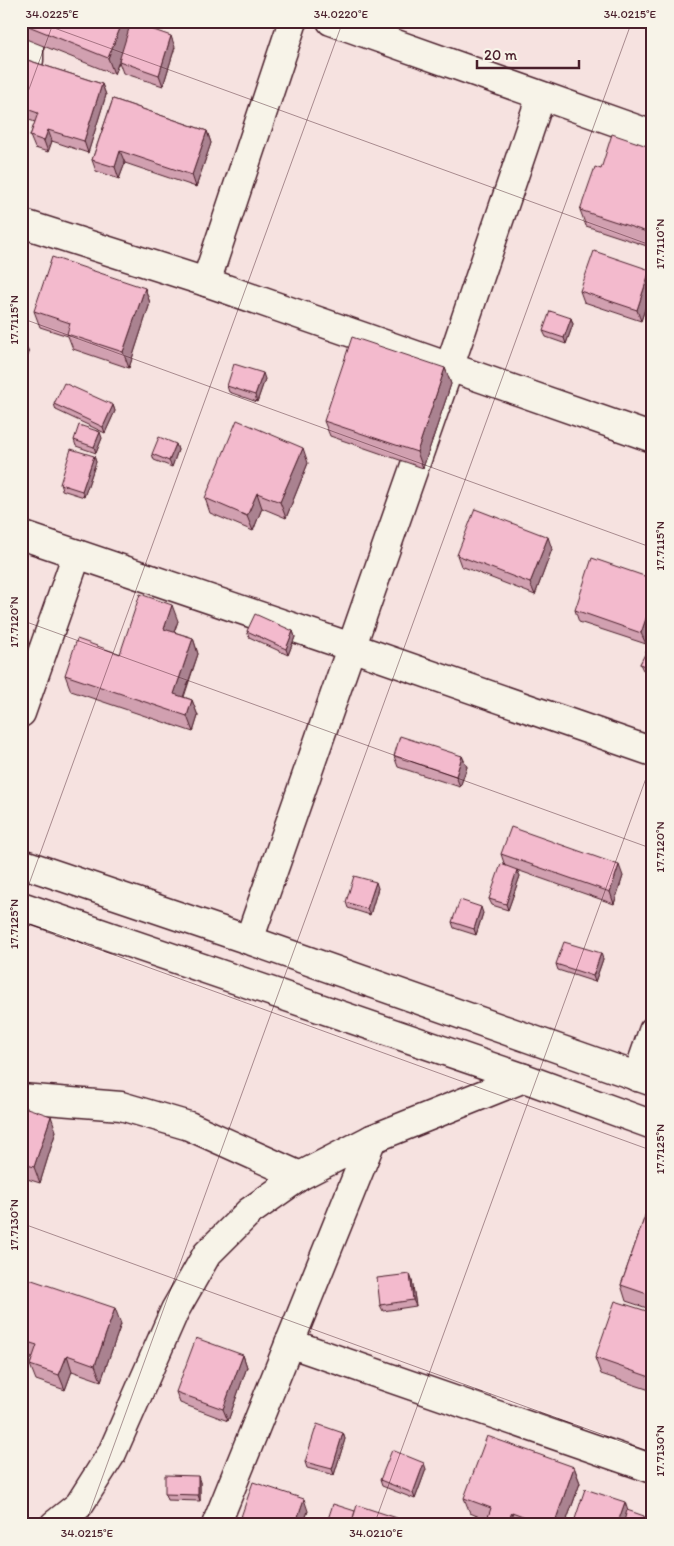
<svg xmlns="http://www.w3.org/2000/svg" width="674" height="1546" font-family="Itim,sans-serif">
  <rect width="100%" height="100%" fill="#f6e2e0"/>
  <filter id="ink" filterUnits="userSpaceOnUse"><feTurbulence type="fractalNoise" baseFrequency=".02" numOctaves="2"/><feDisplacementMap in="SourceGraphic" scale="10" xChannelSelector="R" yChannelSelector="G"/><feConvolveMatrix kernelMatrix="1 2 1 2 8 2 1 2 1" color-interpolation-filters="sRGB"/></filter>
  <g filter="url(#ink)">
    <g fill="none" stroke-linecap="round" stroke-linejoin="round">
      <defs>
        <g id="minor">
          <polyline points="331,21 653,135"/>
          <polyline points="21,86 29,60 29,21"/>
          <polyline points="21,223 206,282 653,438"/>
          <polyline points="206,282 293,21"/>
          <polyline points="21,535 351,647 653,752"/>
          <polyline points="21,713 77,554"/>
          <polyline points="249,940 449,368 541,96"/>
          <polyline points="637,1077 653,1031"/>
          <polyline points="21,1098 121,1106 189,1126 300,1176"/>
          <polyline points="289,1343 653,1469"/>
          <polyline points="54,1525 79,1505 112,1453 175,1310 207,1254 249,1212 300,1176 372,1139 524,1078"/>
          <polyline points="216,1525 372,1139"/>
        </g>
        <g id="tertiary">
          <polyline points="21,863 249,940 653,1082"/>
          <polyline points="21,906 524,1078 653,1125"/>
        </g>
      </defs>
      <use href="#minor" stroke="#4a1f2b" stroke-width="31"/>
      <use href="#tertiary" stroke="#4a1f2b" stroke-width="31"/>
      <use href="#minor" stroke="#f7f3e8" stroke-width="28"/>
      <use href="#tertiary" stroke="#f7f3e8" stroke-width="28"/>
    </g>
    <g fill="#d1a0b0" stroke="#4a1f2b">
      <polygon points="21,21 135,21 134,23 175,47 163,86 123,73 119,62 114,74 26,39 21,25"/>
      <polygon points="21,58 102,84 106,95 88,153 52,141 48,152 35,148 30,136 35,122 21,117"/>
      <polygon points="113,99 207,131 211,143 196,187 125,163 119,179 96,171 92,160"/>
      <polygon points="653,148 653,248 586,226 580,210 601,169"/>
      <polygon points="650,270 653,277 653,294 651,291 641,321 584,302 580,291"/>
      <polygon points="145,288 150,303 129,368 73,349 68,336 40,327 34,311"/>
      <polygon points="571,318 573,324 566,344 546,337 543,331"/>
      <polygon points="445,368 451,384 423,468 330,436 324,421"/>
      <polygon points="265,379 257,402 229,392 227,386"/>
      <polygon points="54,404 113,405 115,411 105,433 56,410"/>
      <polygon points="102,438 96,453 76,446 74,440"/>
      <polygon points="176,444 178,450 172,467 154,460 152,454"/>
      <polygon points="94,456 96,462 84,497 62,490 60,484"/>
      <polygon points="308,463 286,518 262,508 253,531 210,513 205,498"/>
      <polygon points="552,549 535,595 461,566 457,555"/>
      <polygon points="653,579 646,644 579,622 575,610"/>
      <polygon points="178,621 174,632 193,638 198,654 184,697 192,700 198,716 193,732 71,691 65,675 120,654"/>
      <polygon points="247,631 293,631 295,637 288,655 249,637"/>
      <polygon points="653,640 653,675 643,670 640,664"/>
      <polygon points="394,756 462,756 467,767 460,787 398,767"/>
      <polygon points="501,854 623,876 614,904 517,870 520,876 508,910 492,905 489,899 505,866"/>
      <polygon points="378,888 370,915 348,908 346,902"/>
      <polygon points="483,913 476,935 454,928 452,922"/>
      <polygon points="603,959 595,982 558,970 556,964"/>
      <polygon points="21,1106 56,1131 40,1183 21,1177"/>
      <polygon points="653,1193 653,1310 626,1301 621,1285"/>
      <polygon points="412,1280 416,1306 383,1311 380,1305"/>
      <polygon points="21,1293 121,1324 101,1381 72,1371 65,1390 36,1380 30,1365 32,1358 21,1354"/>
      <polygon points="653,1313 653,1391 601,1374 595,1358"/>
      <polygon points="243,1355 247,1367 228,1421 180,1403 176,1392"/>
      <polygon points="343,1433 345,1439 334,1475 307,1468 305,1462"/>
      <polygon points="574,1467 580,1483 565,1525 486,1525 486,1523 487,1520 470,1513 464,1498"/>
      <polygon points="426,1469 415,1499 382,1486 380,1480"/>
      <polygon points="200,1482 200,1501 167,1500 165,1494"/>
      <polygon points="308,1511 303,1525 242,1525 240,1520"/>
    </g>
    <g fill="#aa8290" stroke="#4a1f2b">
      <polygon points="123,21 135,21 114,74 108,58"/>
      <polygon points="171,36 175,47 163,86 159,75"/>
      <polygon points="102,84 106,95 88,153 84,141"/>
      <polygon points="48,130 52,141 48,152 44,141"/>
      <polygon points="207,131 211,143 196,187 192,175"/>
      <polygon points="120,151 125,163 119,179 115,167"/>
      <polygon points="650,270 653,277 653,286 650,287 651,291 641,321 637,310"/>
      <polygon points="145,288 150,303 129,368 123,352"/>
      <polygon points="571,318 573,324 566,344 564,338"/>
      <polygon points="24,342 29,353 21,372 21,350"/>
      <polygon points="445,368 451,384 423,468 417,452"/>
      <polygon points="263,373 265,379 257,402 255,395"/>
      <polygon points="113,405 115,411 105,433 103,427"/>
      <polygon points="100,432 102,438 96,453 94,447"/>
      <polygon points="176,444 178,450 172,467 169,461"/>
      <polygon points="303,448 308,463 286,518 280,502"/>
      <polygon points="94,456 96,462 84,497 82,491"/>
      <polygon points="257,493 262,508 253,531 247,516"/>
      <polygon points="548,537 552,549 535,595 530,583"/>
      <polygon points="653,598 653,622 646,644 641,633"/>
      <polygon points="172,605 178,621 170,644 164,629"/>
      <polygon points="293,631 295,637 288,655 286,649"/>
      <polygon points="193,638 198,654 179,709 174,694"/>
      <polygon points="192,700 198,716 193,732 187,716"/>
      <polygon points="462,756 467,767 460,787 456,776"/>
      <polygon points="619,865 623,876 614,904 610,892"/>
      <polygon points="517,870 520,876 508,910 506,904"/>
      <polygon points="376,882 378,888 370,915 367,909"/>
      <polygon points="481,907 483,913 476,935 474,929"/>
      <polygon points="601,953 603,959 595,982 593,976"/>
      <polygon points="51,1116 56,1131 40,1183 34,1167"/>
      <polygon points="410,1274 412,1280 416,1306 413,1300"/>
      <polygon points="115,1308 121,1324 101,1381 95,1365"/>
      <polygon points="67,1355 72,1371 65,1390 59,1375"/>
      <polygon points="243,1355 247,1367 228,1421 223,1409"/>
      <polygon points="343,1433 345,1439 334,1475 332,1469"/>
      <polygon points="424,1463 426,1469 415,1499 413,1493"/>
      <polygon points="574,1467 580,1483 565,1525 554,1525"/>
      <polygon points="198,1476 200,1482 200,1501 198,1495"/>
      <polygon points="304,1499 308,1511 303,1525 295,1525"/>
      <polygon points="625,1502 629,1514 625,1525 617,1525"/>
      <polygon points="512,1512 517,1525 507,1525"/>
      <polygon points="644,1516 646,1522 646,1525 642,1525"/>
      <polygon points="397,1518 400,1525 395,1525"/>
    </g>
    <g fill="#f3bacd" stroke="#4a1f2b">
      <polygon points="21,21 123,21 108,58 21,23"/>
      <polygon points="131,22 171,36 159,75 119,61"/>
      <polygon points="21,58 102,84 84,141 48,130 44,141 30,136 38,113 21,107"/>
      <polygon points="113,99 207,131 192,175 120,151 115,167 92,160"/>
      <polygon points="612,134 653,148 653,234 580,210 595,167 601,169"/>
      <polygon points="594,251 650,270 637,310 580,291"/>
      <polygon points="52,257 145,288 123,352 67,334 70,323 34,311"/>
      <polygon points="653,278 653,288 650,287"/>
      <polygon points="550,311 571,318 564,338 543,331"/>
      <polygon points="352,337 445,368 417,452 324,421"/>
      <polygon points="21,341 24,342 21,350"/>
      <polygon points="234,364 263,373 255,395 227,386"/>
      <polygon points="64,383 113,405 103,427 54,404"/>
      <polygon points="237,420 303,448 280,502 257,493 247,516 205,498"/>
      <polygon points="79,425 100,432 94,447 74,440"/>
      <polygon points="159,437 176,444 169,461 152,454"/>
      <polygon points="71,449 94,456 82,491 60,484"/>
      <polygon points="475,509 548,537 530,583 457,555"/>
      <polygon points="592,558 653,579 653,598 641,633 575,610"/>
      <polygon points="140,594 172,605 164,629 193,638 174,694 192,700 187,716 65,675 77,639 120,654"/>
      <polygon points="255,614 293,631 286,649 247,631"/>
      <polygon points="652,640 653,640 653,670 640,664"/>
      <polygon points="400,736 462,756 456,776 394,756"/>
      <polygon points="511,827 619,865 610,892 501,854"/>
      <polygon points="501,864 517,870 506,904 489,899"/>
      <polygon points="354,876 376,882 367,909 346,902"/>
      <polygon points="460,900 481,907 474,929 452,922"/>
      <polygon points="564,942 601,953 593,976 556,964"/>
      <polygon points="21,1106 51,1116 34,1167 21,1163"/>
      <polygon points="653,1193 653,1296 621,1285"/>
      <polygon points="410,1274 413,1300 380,1305 377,1278"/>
      <polygon points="26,1278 115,1308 95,1365 67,1355 59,1375 30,1365 37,1345 21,1340 21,1293"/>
      <polygon points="615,1301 653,1313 653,1378 595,1358"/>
      <polygon points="196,1338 243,1355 223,1409 176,1392"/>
      <polygon points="317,1424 343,1433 332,1469 305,1462"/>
      <polygon points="487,1436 574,1467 554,1525 547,1525 512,1512 507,1525 490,1525 486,1523 491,1508 464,1498"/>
      <polygon points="392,1450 424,1463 413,1493 380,1480"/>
      <polygon points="165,1475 198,1476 198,1495 165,1494"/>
      <polygon points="253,1482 304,1499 295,1525 254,1525 240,1520"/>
      <polygon points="585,1489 625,1502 617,1525 573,1525"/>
      <polygon points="333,1504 355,1511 351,1525 326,1525"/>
      <polygon points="357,1505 397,1518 395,1525 351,1525"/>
      <polygon points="627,1510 644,1516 642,1525 623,1525"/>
    </g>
  </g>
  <path fill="none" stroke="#4a1f2b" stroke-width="1" stroke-opacity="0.45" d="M35 21 653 246M21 111 54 21M21 318 653 548M21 620 653 849M21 906 343 21M21 921 653 1151M21 1223 653 1453M21 1525H22M85 1525 632 21M374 1525 653 759"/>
  <rect width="674" height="1546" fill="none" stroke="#f7f3e8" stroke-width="55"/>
  <path d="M477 60v8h102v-8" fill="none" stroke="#4a1f2b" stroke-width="2.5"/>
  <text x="484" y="60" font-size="15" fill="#4a1f2b" stroke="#f7f3e8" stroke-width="4" paint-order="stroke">20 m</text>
  <rect x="28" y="28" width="618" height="1490" fill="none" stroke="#4a1f2b" stroke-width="2"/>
  <g font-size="12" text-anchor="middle" fill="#4a1f2b">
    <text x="52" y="18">34.0225°E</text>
    <text x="341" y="18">34.0220°E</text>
    <text x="630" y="18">34.0215°E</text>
    <text transform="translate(660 244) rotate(-90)" y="4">17.7110°N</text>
    <text transform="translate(14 320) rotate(-90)" y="4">17.7115°N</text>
    <text transform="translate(660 546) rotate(-90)" y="4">17.7115°N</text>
    <text transform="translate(14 622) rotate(-90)" y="4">17.7120°N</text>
    <text transform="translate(660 847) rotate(-90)" y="4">17.7120°N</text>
    <text transform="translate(14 924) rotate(-90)" y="4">17.7125°N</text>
    <text transform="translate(660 1149) rotate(-90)" y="4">17.7125°N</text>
    <text transform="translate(14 1225) rotate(-90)" y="4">17.7130°N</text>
    <text transform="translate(660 1451) rotate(-90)" y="4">17.7130°N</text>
    <text x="87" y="1537">34.0215°E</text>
    <text x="376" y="1537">34.0210°E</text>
  </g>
</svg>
